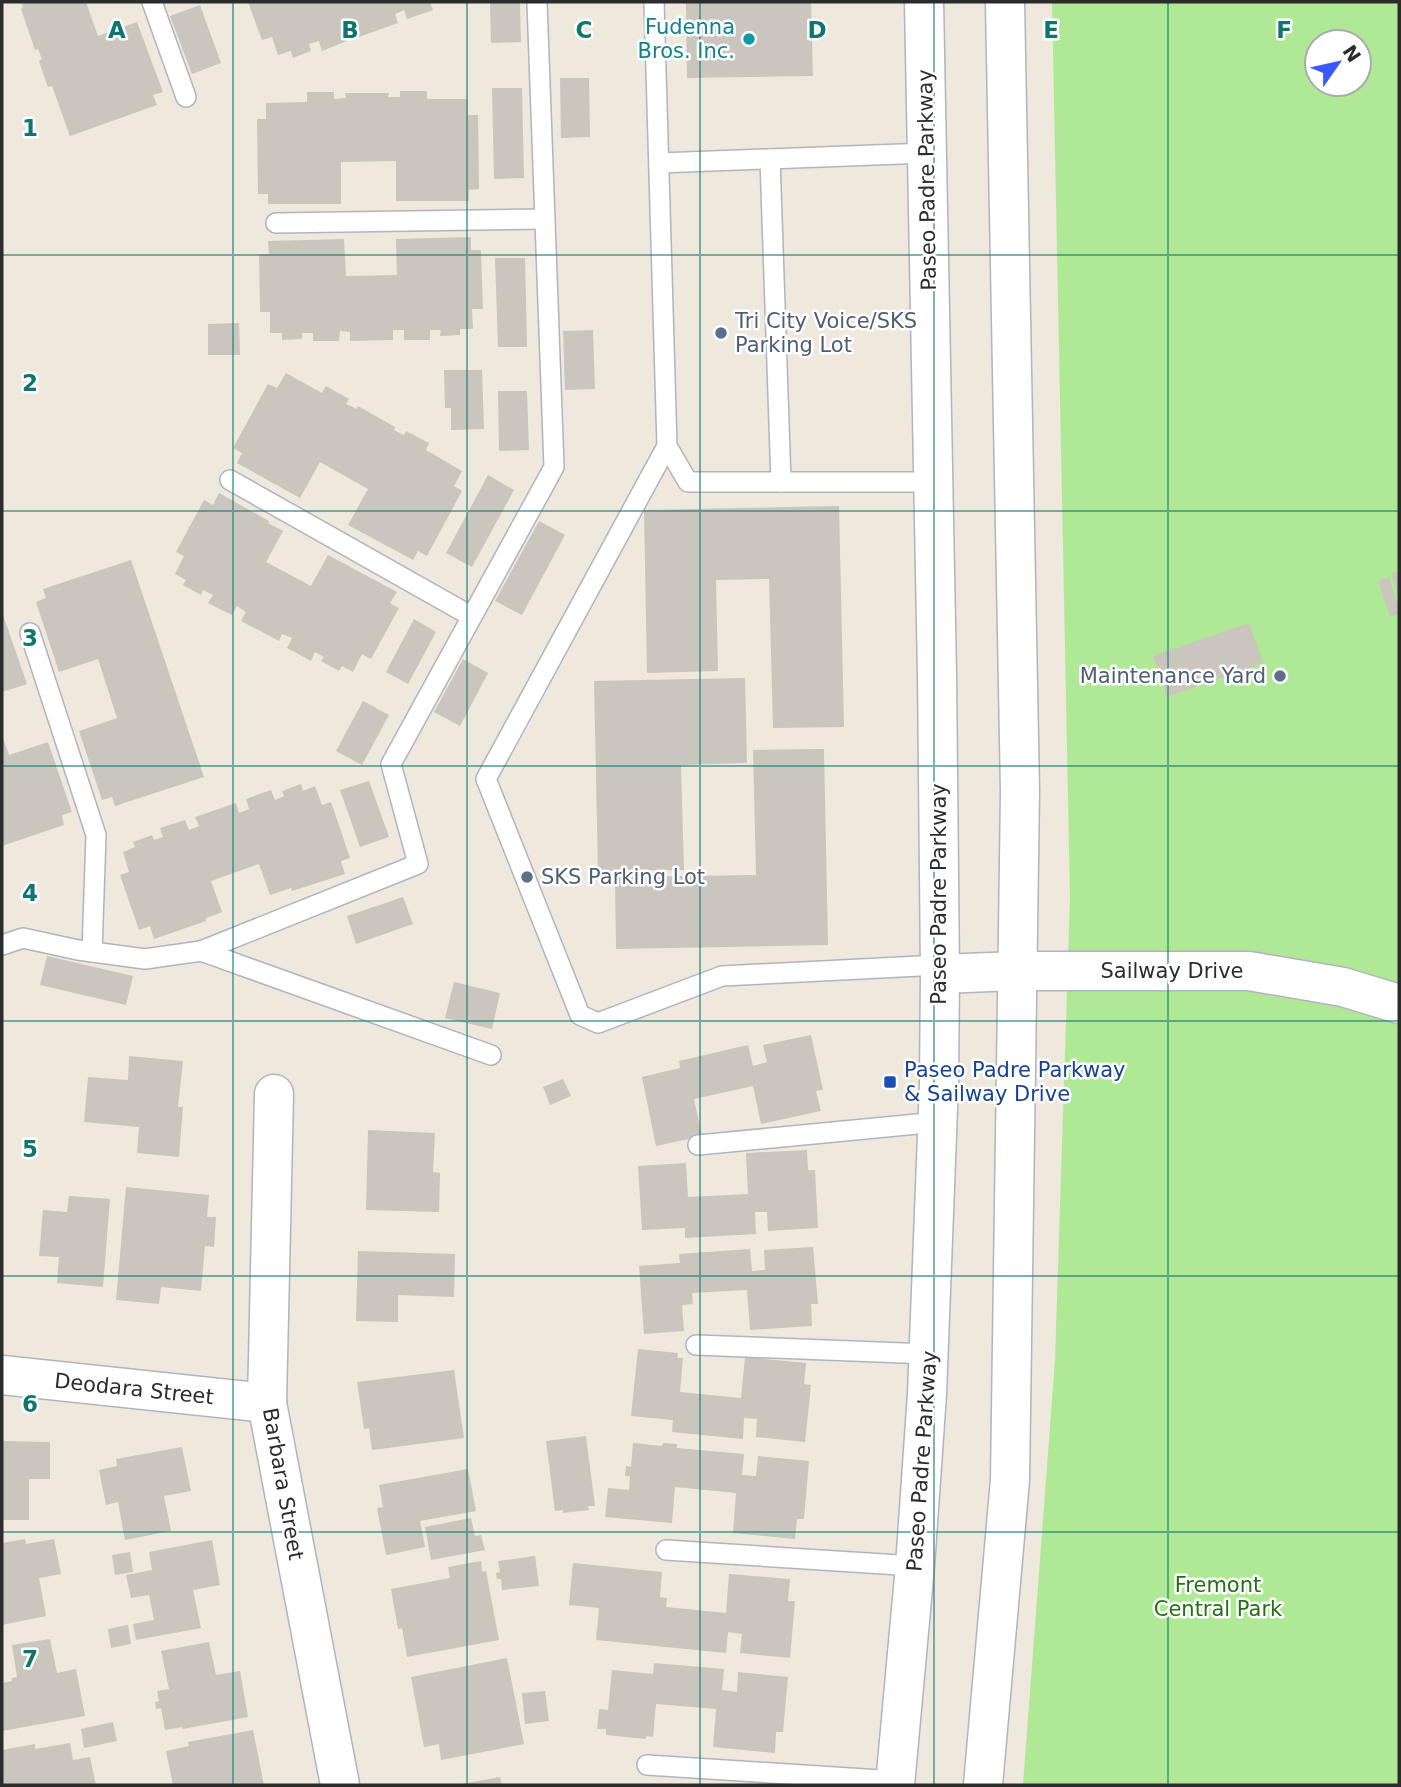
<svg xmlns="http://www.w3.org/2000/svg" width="1401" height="1787" font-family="'DejaVu Sans',sans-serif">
  <rect width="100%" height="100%" fill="#efe8dd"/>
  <path fill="#b0e996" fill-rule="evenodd" d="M1052 2H1399V1785H1023L1055 1360 1070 898ZM1317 42H1359V84H1317Z"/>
  <g fill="#cac5bd">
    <polygon points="21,2 86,2 98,36 137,22 163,92 153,95 157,105 70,136 52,86 48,87 39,61 42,59 38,49 35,50 21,9 23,8"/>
    <polygon points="248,2 430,2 433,10 407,19 404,10 395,14 398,23 356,38 353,29 344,32 347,41 322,51 319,41 309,44 311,51 293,58 291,51 278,55 272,37 262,40"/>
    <polygon points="490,2 520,2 521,42 491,43"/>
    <polygon points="686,2 811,2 813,76 687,78"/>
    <polygon points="200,5 221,63 192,74 170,16"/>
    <polygon points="560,78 589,78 590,137 561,138"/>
    <polygon points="492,88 522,88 524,178 494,179"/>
    <polygon points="400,91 427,91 427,99 468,99 468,115 478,115 479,189 469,190 469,201 396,201 396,161 341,162 341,204 268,204 268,194 258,194 257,119 266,119 266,103 307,102 307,92 334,92 334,99 346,98 345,93 389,93 388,97 400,97"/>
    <polygon points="471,237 471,250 481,250 483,309 472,309 473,329 460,329 460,335 440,336 441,330 430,330 430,340 404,340 404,330 393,330 393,340 350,341 350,332 340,331 339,341 313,341 313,333 302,333 302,339 282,340 282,333 270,333 270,312 260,312 259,254 269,254 268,241 344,239 346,276 397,275 396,239"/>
    <polygon points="495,258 525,258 527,347 498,347"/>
    <polygon points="239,323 240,355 208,355 208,324"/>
    <polygon points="593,330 595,389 565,390 563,331"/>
    <polygon points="444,370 482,370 484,429 451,430 451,408 445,408"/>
    <polygon points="286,373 322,393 326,386 349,399 346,404 357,409 358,406 395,427 394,430 404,435 406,431 429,443 426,450 462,471 454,486 462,491 427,556 418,551 413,560 348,525 368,489 320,462 300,498 237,463 242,453 233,448 268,384 277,388"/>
    <polygon points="498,391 527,391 529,450 499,451"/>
    <polygon points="488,475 514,490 472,567 446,553"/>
    <polygon points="219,493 269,521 268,523 283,531 266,562 311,586 328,555 397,592 390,603 399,608 371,659 362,654 353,672 342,666 339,671 321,661 324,657 315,652 311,661 287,648 292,638 282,634 279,641 241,621 246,612 237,606 232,615 208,603 213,595 203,590 201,595 183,585 186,580 175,574 184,556 176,552 204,500 213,505"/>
    <polygon points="839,506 844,727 773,728 769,579 716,580 718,671 647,673 644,510"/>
    <polygon points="539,521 565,535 522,615 495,601"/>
    <polygon points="131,560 204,777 115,806 112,797 102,800 79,731 117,718 98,659 59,672 36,602 46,598 43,589"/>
    <polygon points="1399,571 1399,598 1391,573"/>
    <polygon points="1389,577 1399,609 1399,614 1390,617 1378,580"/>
    <polygon points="2,612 27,684 2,692"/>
    <polygon points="414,619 436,632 408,684 386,672"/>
    <polygon points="1249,623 1263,663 1167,697 1153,656"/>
    <polygon points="463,659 488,673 460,726 434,712"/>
    <polygon points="745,678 747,763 681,765 684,870 598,871 594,681"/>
    <polygon points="363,701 389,715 362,765 336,751"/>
    <polygon points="2,735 9,755 48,742 72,812 62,815 64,825 2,846"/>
    <polygon points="824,749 828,945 616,949 615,877 756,875 753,750"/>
    <polygon points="369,781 389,837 360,847 340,790"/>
    <polygon points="301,784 303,791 315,786 322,805 331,802 350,858 341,861 345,874 292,891 291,888 270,895 259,864 211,881 222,912 206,918 206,921 154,939 150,926 139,930 120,875 129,872 123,852 135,847 133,842 152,835 154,840 163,837 160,828 185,820 189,830 199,826 195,817 236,803 239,813 249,809 246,799 271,790 275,800 284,796 282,791"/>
    <polygon points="403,897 413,924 356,944 347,916"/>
    <polygon points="47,956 133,976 126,1005 40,985"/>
    <polygon points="454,982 500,993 492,1029 445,1018"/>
    <polygon points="811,1035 823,1090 816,1091 821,1111 761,1124 753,1086 694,1099 702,1136 656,1146 642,1077 680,1068 679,1061 748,1045 753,1066 767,1062 763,1045"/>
    <polygon points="129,1056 183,1061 178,1107 183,1107 179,1157 137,1153 139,1127 84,1122 88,1077 128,1080"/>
    <polygon points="563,1079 571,1096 550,1105 543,1087"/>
    <polygon points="368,1130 435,1133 433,1172 440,1173 439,1212 366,1210"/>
    <polygon points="807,1150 808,1170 815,1170 818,1228 768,1231 767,1212 755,1212 756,1234 685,1238 685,1228 642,1230 638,1166 686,1163 688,1197 748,1194 746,1153"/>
    <polygon points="126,1187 209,1195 207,1217 216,1217 214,1247 205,1246 201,1291 161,1287 159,1304 116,1300"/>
    <polygon points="69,1196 110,1199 103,1287 57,1283 59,1257 39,1256 43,1210 67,1212"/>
    <polygon points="813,1247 818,1304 811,1304 812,1326 750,1330 747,1290 692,1293 693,1304 682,1305 684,1331 644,1334 639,1266 680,1263 679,1254 750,1249 752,1271 765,1270 764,1250"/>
    <polygon points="358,1251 455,1254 454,1297 398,1295 398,1322 356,1321"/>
    <polygon points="638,1349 678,1353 677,1358 683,1358 680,1392 741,1398 745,1357 806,1363 804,1384 811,1385 805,1442 756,1437 757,1419 744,1418 743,1439 672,1432 673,1420 631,1416"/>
    <polygon points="454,1370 464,1438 372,1450 369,1428 364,1429 357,1382"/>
    <polygon points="586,1436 595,1506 588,1506 589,1510 563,1513 563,1510 555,1511 546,1441"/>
    <polygon points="2,1441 50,1442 50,1479 29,1479 29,1520 2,1520"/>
    <polygon points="633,1443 662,1446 663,1443 677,1444 677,1448 744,1454 742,1475 756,1476 758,1456 809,1461 804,1519 797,1519 795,1539 733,1533 736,1493 675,1487 672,1523 605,1517 608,1488 629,1490 630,1476 625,1476 626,1466 631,1467"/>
    <polygon points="182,1447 191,1491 164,1496 171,1531 125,1540 118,1502 106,1505 99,1470 117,1466 116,1459"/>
    <polygon points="468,1469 476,1511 420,1521 425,1547 386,1555 377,1508 383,1507 379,1485"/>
    <polygon points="471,1518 475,1536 481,1535 485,1550 431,1560 425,1527"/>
    <polygon points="25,1539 26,1544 54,1539 61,1574 39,1578 46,1616 2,1625 2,1543"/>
    <polygon points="212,1540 220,1585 193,1590 201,1628 136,1640 133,1624 154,1620 149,1595 131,1598 126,1575 152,1570 149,1552"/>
    <polygon points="130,1552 133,1572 115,1575 112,1555"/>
    <polygon points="535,1556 539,1586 502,1590 501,1579 497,1579 496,1573 500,1572 498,1561"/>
    <polygon points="481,1561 482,1572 486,1571 499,1640 407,1657 402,1628 398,1629 391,1589 450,1578 448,1567"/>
    <polygon points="573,1563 662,1572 660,1597 667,1598 666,1607 726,1613 729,1574 790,1579 788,1601 795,1601 790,1658 740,1653 742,1634 728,1632 726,1653 596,1640 599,1608 569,1605"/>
    <polygon points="128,1625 131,1644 111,1648 108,1629"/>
    <polygon points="50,1639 57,1673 76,1669 85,1716 2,1731 2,1683 12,1681 12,1678 17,1677 12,1645"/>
    <polygon points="209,1642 216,1675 240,1671 248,1717 183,1729 182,1727 165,1730 161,1708 156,1709 155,1702 159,1701 157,1691 169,1689 161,1651"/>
    <polygon points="507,1658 524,1744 441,1760 439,1744 424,1747 411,1677"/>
    <polygon points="654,1663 724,1669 722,1690 737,1692 738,1672 788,1677 783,1732 776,1732 775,1753 713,1747 716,1709 656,1704 653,1737 646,1736 646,1739 606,1735 606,1729 597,1729 599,1709 608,1710 612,1670 653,1674"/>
    <polygon points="545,1691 549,1721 525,1724 522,1693"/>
    <polygon points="113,1722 117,1741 84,1748 81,1729"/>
    <polygon points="253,1730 264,1785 173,1785 166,1751 189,1746 188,1742"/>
    <polygon points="70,1743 73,1760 90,1757 96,1785 2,1785 2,1750 35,1744 35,1749"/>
    <polygon points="500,1777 502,1785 461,1785 461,1784"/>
  </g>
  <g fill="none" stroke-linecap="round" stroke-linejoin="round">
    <defs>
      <g id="service">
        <polyline points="152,2 186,97"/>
        <polyline points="654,2 667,446 688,482 781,482 770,159"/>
        <polyline points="659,163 927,153"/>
        <polyline points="276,223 545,219"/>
        <polyline points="667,446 486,779 580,1015 598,1023 722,976 940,965"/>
        <polyline points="230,480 471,616"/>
        <polyline points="781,482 933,482"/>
        <polyline points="30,633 96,835 92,952"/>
        <polyline points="2,945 23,938 78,950 145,959 201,951 491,1055"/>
        <polyline points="201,951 418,864 391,764 554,467 537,2"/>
        <polyline points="698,1145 938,1122"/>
        <polyline points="696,1345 929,1354"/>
        <polyline points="666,1550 915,1566"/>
        <polyline points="647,1765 896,1781"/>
      </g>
      <g id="minor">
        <polyline points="940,974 1017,971 1249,971 1343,987 1399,1004"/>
        <polyline points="274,1094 267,1403 340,1785"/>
        <polyline points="2,1375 267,1403"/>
      </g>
      <g id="secondary">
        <polyline points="895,1785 915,1566 927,1394 939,1083 940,974 937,675 924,2"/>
        <polyline points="983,1785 1010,1480 1020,792 1005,2"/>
      </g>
    </defs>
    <use href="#service" stroke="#b1b3c1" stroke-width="22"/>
    <use href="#minor" stroke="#b1b3c1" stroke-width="41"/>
    <use href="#secondary" stroke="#b1b3c1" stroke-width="41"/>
    <use href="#service" stroke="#fff" stroke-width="19"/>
    <use href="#minor" stroke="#fff" stroke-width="38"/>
    <use href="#secondary" stroke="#fff" stroke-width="38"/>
  </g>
  <path fill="none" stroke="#0f766e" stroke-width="2" stroke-opacity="0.55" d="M233 2V1785M467 2V1785M700 2V1785M934 2V1785M1168 2V1785M2 255H1399M2 511H1399M2 766H1399M2 1021H1399M2 1276H1399M2 1532H1399"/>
  <circle fill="#0f9aa8" stroke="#fff" stroke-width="2.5" cx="749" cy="39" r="7"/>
  <g fill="#5c6f8a" stroke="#fff" stroke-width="2.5">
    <circle cx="721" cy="333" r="7"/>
    <circle cx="1280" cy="676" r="7"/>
    <circle cx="527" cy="877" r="7"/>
  </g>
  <rect fill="#1a4fb4" stroke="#fff" stroke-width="2.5" x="883" y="1075" width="14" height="14" rx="3.5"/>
  <g text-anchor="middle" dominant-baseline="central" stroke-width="5" stroke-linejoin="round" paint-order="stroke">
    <g font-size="21" fill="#0d838f" stroke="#fff" text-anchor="end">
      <text x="735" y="27">Fudenna<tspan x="735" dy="24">Bros. Inc.</tspan></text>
    </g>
    <g font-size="21" fill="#2c2c2c" stroke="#fff">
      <text transform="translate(927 180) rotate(-91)">Paseo Padre Parkway</text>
      <text transform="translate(939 894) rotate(-90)">Paseo Padre Parkway</text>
      <text x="1172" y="971">Sailway Drive</text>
      <text transform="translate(134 1389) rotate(6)">Deodara Street</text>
      <text transform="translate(922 1461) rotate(-86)">Paseo Padre Parkway</text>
      <text transform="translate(283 1484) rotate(80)">Barbara Street</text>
    </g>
    <g font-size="21" fill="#4e5e75" stroke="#fff" text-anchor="start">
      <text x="735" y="321">Tri City Voice/SKS<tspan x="735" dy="24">Parking Lot</tspan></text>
      <text x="1266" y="676" text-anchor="end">Maintenance Yard</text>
      <text x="541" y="877">SKS Parking Lot</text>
    </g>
    <g font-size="21" fill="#164399" stroke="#fff" text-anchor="start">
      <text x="904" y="1070">Paseo Padre Parkway<tspan x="904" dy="24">&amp; Sailway Drive</tspan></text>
    </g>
    <g font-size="21" fill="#257015" stroke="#fff">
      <text x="1218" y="1585">Fremont<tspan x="1218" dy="24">Central Park</tspan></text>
    </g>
  </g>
  <g font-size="23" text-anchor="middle" font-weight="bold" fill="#0f766e" stroke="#fff" stroke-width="5" stroke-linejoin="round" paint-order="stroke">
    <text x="117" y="38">A</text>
    <text x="350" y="38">B</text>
    <text x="584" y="38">C</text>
    <text x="817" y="38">D</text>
    <text x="1051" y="38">E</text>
    <text x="1284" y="38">F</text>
    <text x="30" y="136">1</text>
    <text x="30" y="391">2</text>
    <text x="30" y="646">3</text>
    <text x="30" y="901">4</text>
    <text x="30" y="1157">5</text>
    <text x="30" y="1412">6</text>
    <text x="30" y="1667">7</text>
  </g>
  <rect width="1401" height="1787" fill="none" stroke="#2c2c2c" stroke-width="7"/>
  <g transform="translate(1338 63) rotate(56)"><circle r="33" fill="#ffffff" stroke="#ababab" stroke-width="2"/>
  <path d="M0-5L12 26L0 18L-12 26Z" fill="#3a58ff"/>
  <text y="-10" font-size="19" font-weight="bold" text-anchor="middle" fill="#2c2c2c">N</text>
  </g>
</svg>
